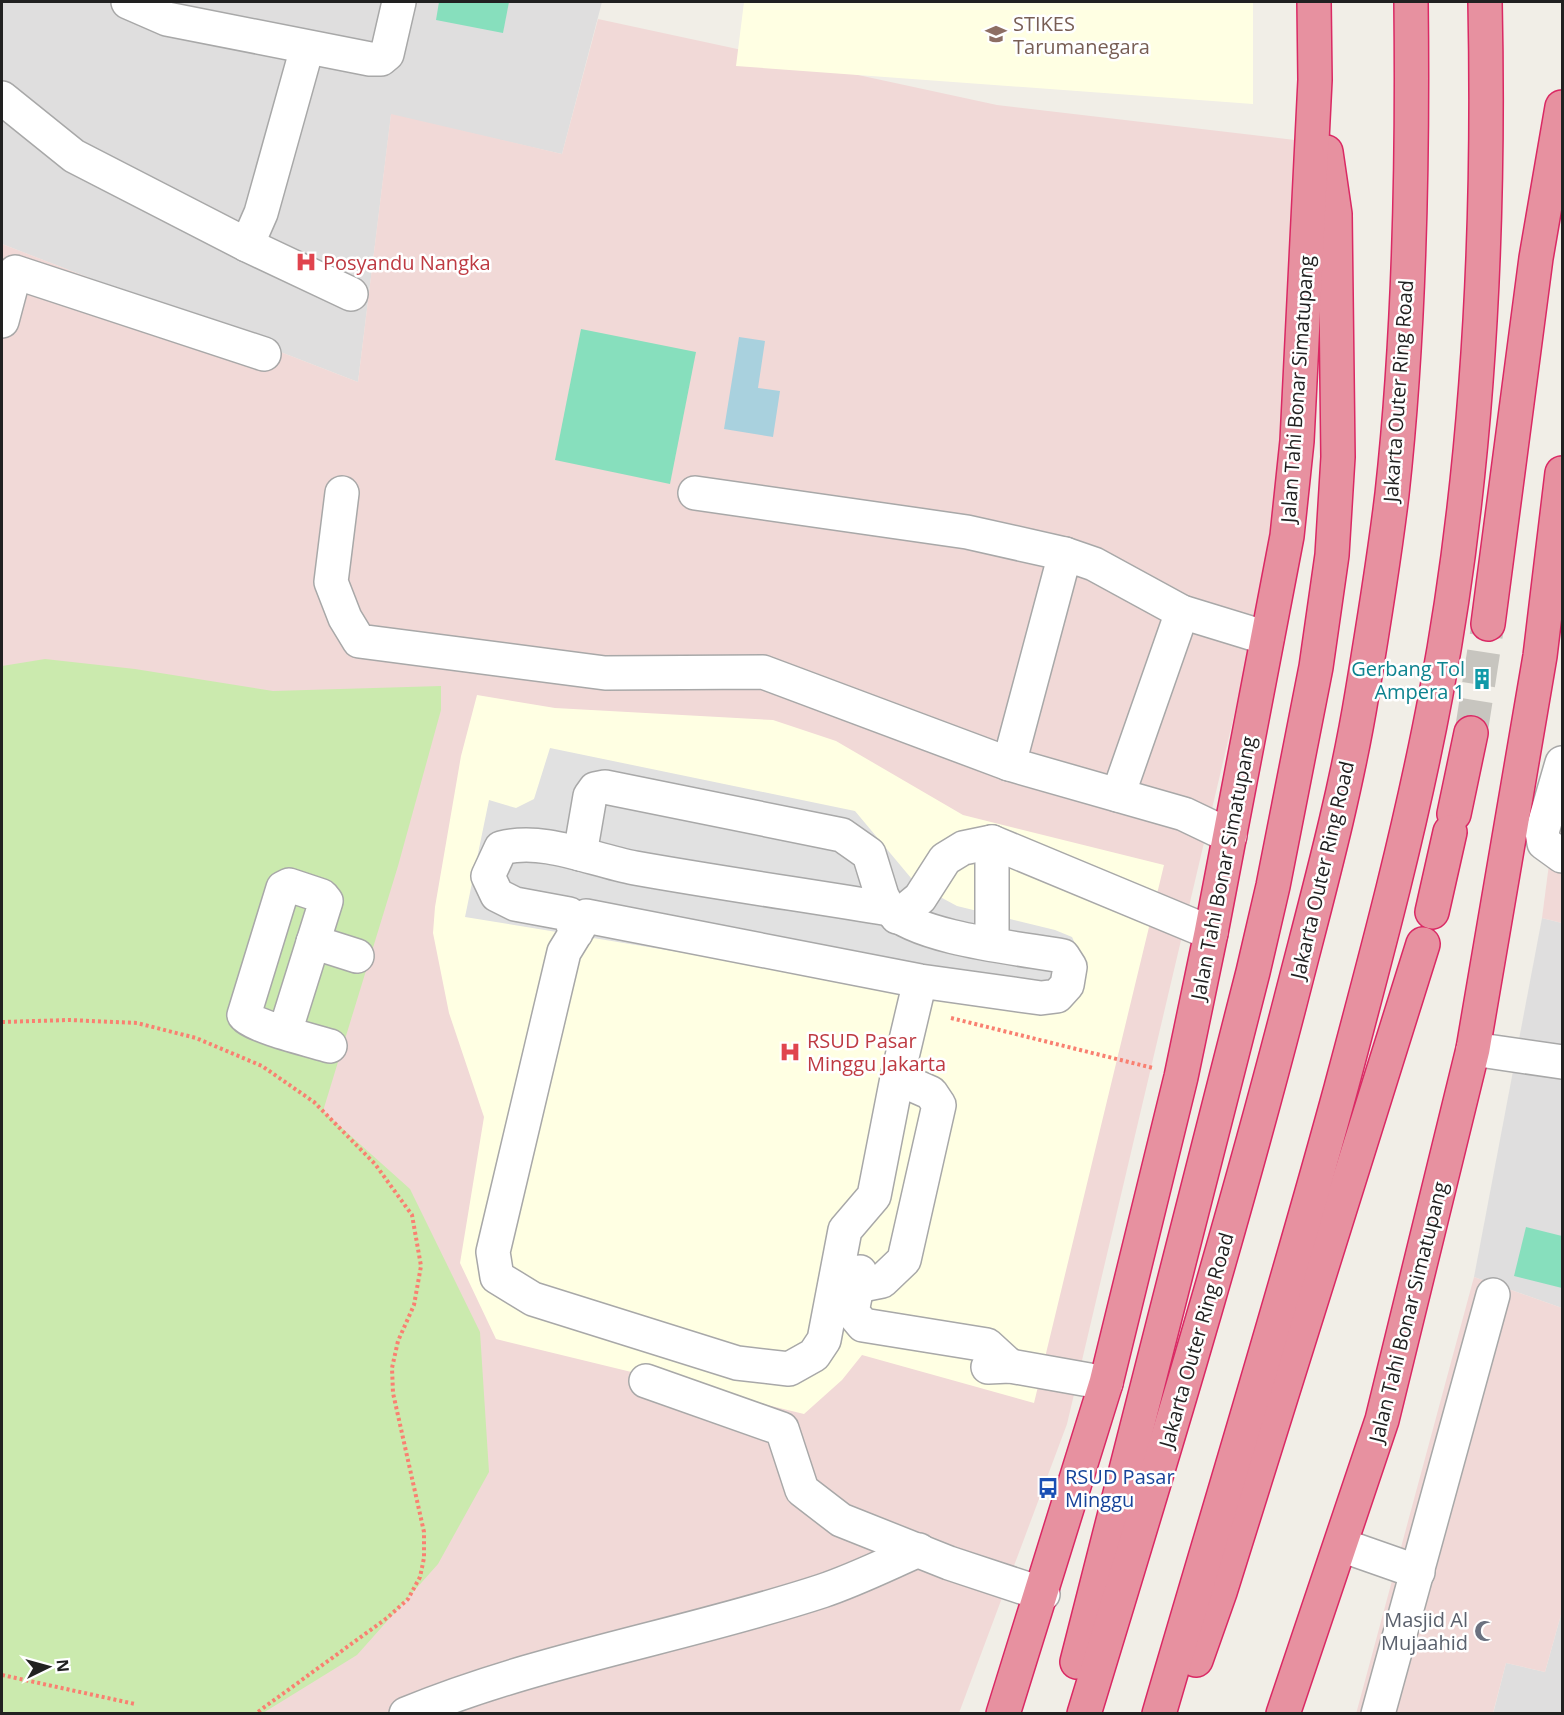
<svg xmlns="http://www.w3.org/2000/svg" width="1564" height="1715" font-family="'Open Sans',sans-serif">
  <rect width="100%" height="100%" fill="#f1eee7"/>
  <g fill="#dfdede">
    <polygon points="2,2 602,2 562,154 391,115 358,382 2,244"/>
    <polygon points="1542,918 1562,923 1562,1308 1474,1277"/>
    <polygon points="1562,1611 1562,1713 1493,1714 1506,1663 1545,1672"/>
  </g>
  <g fill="#f1d9d7">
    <polygon points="598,19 997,105 1303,141 1310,393 1067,1424 959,1713 2,1713 2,244 358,382 391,114 562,154"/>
    <polygon points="1562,764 1562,923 1542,918"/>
    <polygon points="1474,1277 1562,1308 1562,1611 1545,1672 1506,1663 1493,1713 1356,1714"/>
  </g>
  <g fill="#ffffe3">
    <polygon points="744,2 1253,2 1253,104 736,66"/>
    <polygon points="477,695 555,708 773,720 836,741 963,815 1164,865 1034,1403 862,1355 842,1380 804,1414 496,1339 460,1263 484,1117 449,1013 433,933 435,907 461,756"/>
  </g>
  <polygon fill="#cbeaae" points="45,659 135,669 273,691 441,686 441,710 398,866 323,1111 410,1189 480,1332 489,1472 438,1564 357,1655 263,1713 2,1713 2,666"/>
  <g fill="#87dfbd">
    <polygon points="439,2 509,2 503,33 436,20"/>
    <polygon points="581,329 696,352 670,484 555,460"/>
    <polygon points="1526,1227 1562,1236 1562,1288 1514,1276"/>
  </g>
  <polygon fill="#e1e1e1" points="550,748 855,811 916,884 957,906 1055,930 1072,937 1079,952 1046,1012 465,917 489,800 516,808 534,799"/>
  <polygon fill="#a9d1de" points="739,337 765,341 758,388 780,391 773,437 724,429"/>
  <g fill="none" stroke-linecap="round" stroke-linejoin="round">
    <polyline stroke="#c7c5bf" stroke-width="33" stroke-dasharray="33 16" stroke-linecap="butt" points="1471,733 1488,624"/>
    <defs>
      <g id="minor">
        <polyline points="128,2 167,19 370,59 381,59 387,54 399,2"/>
        <polyline points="2,98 74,156 247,245 351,294"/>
        <polyline points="247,245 261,213 307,48"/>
        <polyline points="2,321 15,272 264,354"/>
        <polyline points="342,493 331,582 345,618 359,641 605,673 763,672 1009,764"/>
        <polyline points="695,493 967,532 1065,554"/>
        <polyline points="1562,763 1542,832 1544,843 1562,856"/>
        <polyline points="1118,795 1182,612"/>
        <polyline points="1230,836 1184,814 1009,764 1065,554 1094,564 1182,612 1267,638"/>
        <polyline points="580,854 590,796 595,789 605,787 842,835 869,854 882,896 889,909"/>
        <polyline points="897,917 920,898 945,859 963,848 992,842 1211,933"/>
        <path d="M576 933 569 914 515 904 497 895 488 876 501 848C546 837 591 860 635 868 719 883 804 895 889 909 920 939 1018 948 1063 956L1070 967 1067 985 1057 996 1041 998 920 981 586 916 564 952 493 1252 497 1277 533 1299 737 1363 789 1369 814 1355 824 1340 845 1230 874 1196 897 1078 920 981"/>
        <polyline points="313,942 357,956"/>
        <polyline points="992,943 992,842"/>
        <path d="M285 1032 326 901 322 896 289 885 283 888 244 1015C251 1026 314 1041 330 1046"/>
        <polyline points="1473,1049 1562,1062"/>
        <polyline points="860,1272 852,1312 863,1325 987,1345 1010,1366"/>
        <polyline points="857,1286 882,1281 904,1260 939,1105 931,1093 897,1078"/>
        <polyline points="988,1367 1010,1366 1106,1383"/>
        <polyline points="646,1381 782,1429 802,1490 841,1520 949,1563 1043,1594"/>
        <polyline points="1341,1545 1418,1572"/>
        <path d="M406 1714C539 1659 685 1636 822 1591 855 1580 887 1564 919 1550"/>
        <polyline points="1378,1714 1493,1295"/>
      </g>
      <g id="highway">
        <polyline points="1488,624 1536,258 1562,107"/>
        <polyline points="1454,814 1471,733"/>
        <polyline points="1432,912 1450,832"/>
        <polyline points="1196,1660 1220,1592 1423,944"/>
        <polyline points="1077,1662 1253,972 1273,886 1316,667 1332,555 1338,457 1335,214 1326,152"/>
        <polyline points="1003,1714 1106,1383 1181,1077 1211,933 1287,536 1297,441 1315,80 1314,2"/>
        <path d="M1084 1714C1156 1478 1228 1242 1290 1003 1316 901 1345 798 1362 694 1373 628 1384 561 1392 494 1410 331 1413 165 1411 2"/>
        <path d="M1159 1714C1220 1505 1284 1297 1341 1088 1376 957 1411 827 1436 694 1479 466 1490 233 1485 2"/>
        <polyline points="1283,1714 1382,1420 1473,1049 1540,656 1562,473"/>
      </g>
    </defs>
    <use href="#minor" stroke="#a8a8a8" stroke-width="36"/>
    <use href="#highway" stroke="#da2964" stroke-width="36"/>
    <g stroke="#f98071" stroke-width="4" stroke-dasharray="3 3" stroke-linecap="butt">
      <polyline points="951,1018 1153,1068"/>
      <polyline points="2,1022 69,1020 137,1023 196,1038 262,1066 314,1102 375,1164 412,1215 421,1266 414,1305 398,1341 392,1368 393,1393 424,1532 424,1558 420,1577 408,1599 387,1618 255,1714"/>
      <polyline points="2,1675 135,1704"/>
    </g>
    <use href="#minor" stroke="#fff" stroke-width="33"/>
    <use href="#highway" stroke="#e791a0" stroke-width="33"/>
  </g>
  <defs>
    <symbol id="university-bare" viewBox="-9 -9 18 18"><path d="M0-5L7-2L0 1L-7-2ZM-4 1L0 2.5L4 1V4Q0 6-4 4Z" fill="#8d6e63" stroke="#fff" stroke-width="2.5" paint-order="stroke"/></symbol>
    <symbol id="hospital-bare" viewBox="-9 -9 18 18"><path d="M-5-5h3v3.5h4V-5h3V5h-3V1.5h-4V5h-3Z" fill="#e0444e" stroke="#fff" stroke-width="2.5" paint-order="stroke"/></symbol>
    <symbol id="building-bare" viewBox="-9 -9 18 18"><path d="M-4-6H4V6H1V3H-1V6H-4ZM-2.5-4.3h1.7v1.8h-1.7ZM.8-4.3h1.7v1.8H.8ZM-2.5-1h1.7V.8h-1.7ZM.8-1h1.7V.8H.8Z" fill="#0f9aa8" stroke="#fff" stroke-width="2.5" paint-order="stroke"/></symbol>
    <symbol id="bus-bare" viewBox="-9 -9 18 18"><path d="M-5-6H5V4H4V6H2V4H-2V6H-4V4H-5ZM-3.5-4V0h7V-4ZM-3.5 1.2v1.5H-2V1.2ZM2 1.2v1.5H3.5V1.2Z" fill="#1a4fb4" stroke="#fff" stroke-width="2.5" paint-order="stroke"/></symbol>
    <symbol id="mosque-bare" viewBox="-9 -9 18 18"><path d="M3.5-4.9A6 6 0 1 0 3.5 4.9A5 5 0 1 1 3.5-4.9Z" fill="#6b7280" stroke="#fff" stroke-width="2.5" paint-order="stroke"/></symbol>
  </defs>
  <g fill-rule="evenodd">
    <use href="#university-bare" x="981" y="19" width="30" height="30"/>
    <use href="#hospital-bare" x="291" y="247" width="30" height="30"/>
    <use href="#building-bare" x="1467" y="664" width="30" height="30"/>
    <use href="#hospital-bare" x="775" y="1037" width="30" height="30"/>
    <use href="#bus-bare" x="1033" y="1473" width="30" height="30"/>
    <use href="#mosque-bare" x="1470" y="1616" width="30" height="30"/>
  </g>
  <g text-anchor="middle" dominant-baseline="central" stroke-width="5" stroke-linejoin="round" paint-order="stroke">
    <g font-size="20" fill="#785e54" stroke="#fff" text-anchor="start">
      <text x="1013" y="23">STIKES<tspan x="1013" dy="23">Tarumanegara</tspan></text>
    </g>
    <g font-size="20" fill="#be3a42" stroke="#fff" text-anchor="start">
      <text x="323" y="262">Posyandu Nangka</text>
      <text x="807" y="1040">RSUD Pasar<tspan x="807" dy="23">Minggu Jakarta</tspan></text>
    </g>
    <g font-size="20" fill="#212121" stroke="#fff">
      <text transform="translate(1297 389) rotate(-86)">Jalan Tahi Bonar Simatupang</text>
      <text transform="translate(1398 391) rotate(-86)">Jakarta Outer Ring Road</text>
      <text transform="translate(1223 868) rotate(-79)">Jalan Tahi Bonar Simatupang</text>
      <text transform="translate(1322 870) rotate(-77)">Jakarta Outer Ring Road</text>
      <text transform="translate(1408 1312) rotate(-76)">Jalan Tahi Bonar Simatupang</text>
      <text transform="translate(1196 1340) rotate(-74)">Jakarta Outer Ring Road</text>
    </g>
    <g font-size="20" fill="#0d838f" stroke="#fff" text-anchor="end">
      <text x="1465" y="668">Gerbang Tol<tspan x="1465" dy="23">Ampera 1</tspan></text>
    </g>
    <g font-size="20" fill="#164399" stroke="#fff" text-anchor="start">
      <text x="1065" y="1476">RSUD Pasar<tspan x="1065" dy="23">Minggu</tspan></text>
    </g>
    <g font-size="20" fill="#5b616d" stroke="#fff" text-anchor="end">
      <text x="1468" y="1619">Masjid Al<tspan x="1468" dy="23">Mujaahid</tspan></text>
    </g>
  </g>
  <rect width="1564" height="1715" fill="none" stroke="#212121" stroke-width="6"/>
  <g transform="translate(48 1667) rotate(85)" stroke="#ffffff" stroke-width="4.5" paint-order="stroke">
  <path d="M0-4.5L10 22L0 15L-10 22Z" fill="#212121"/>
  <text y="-9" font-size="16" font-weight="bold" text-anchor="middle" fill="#212121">N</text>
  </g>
</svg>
